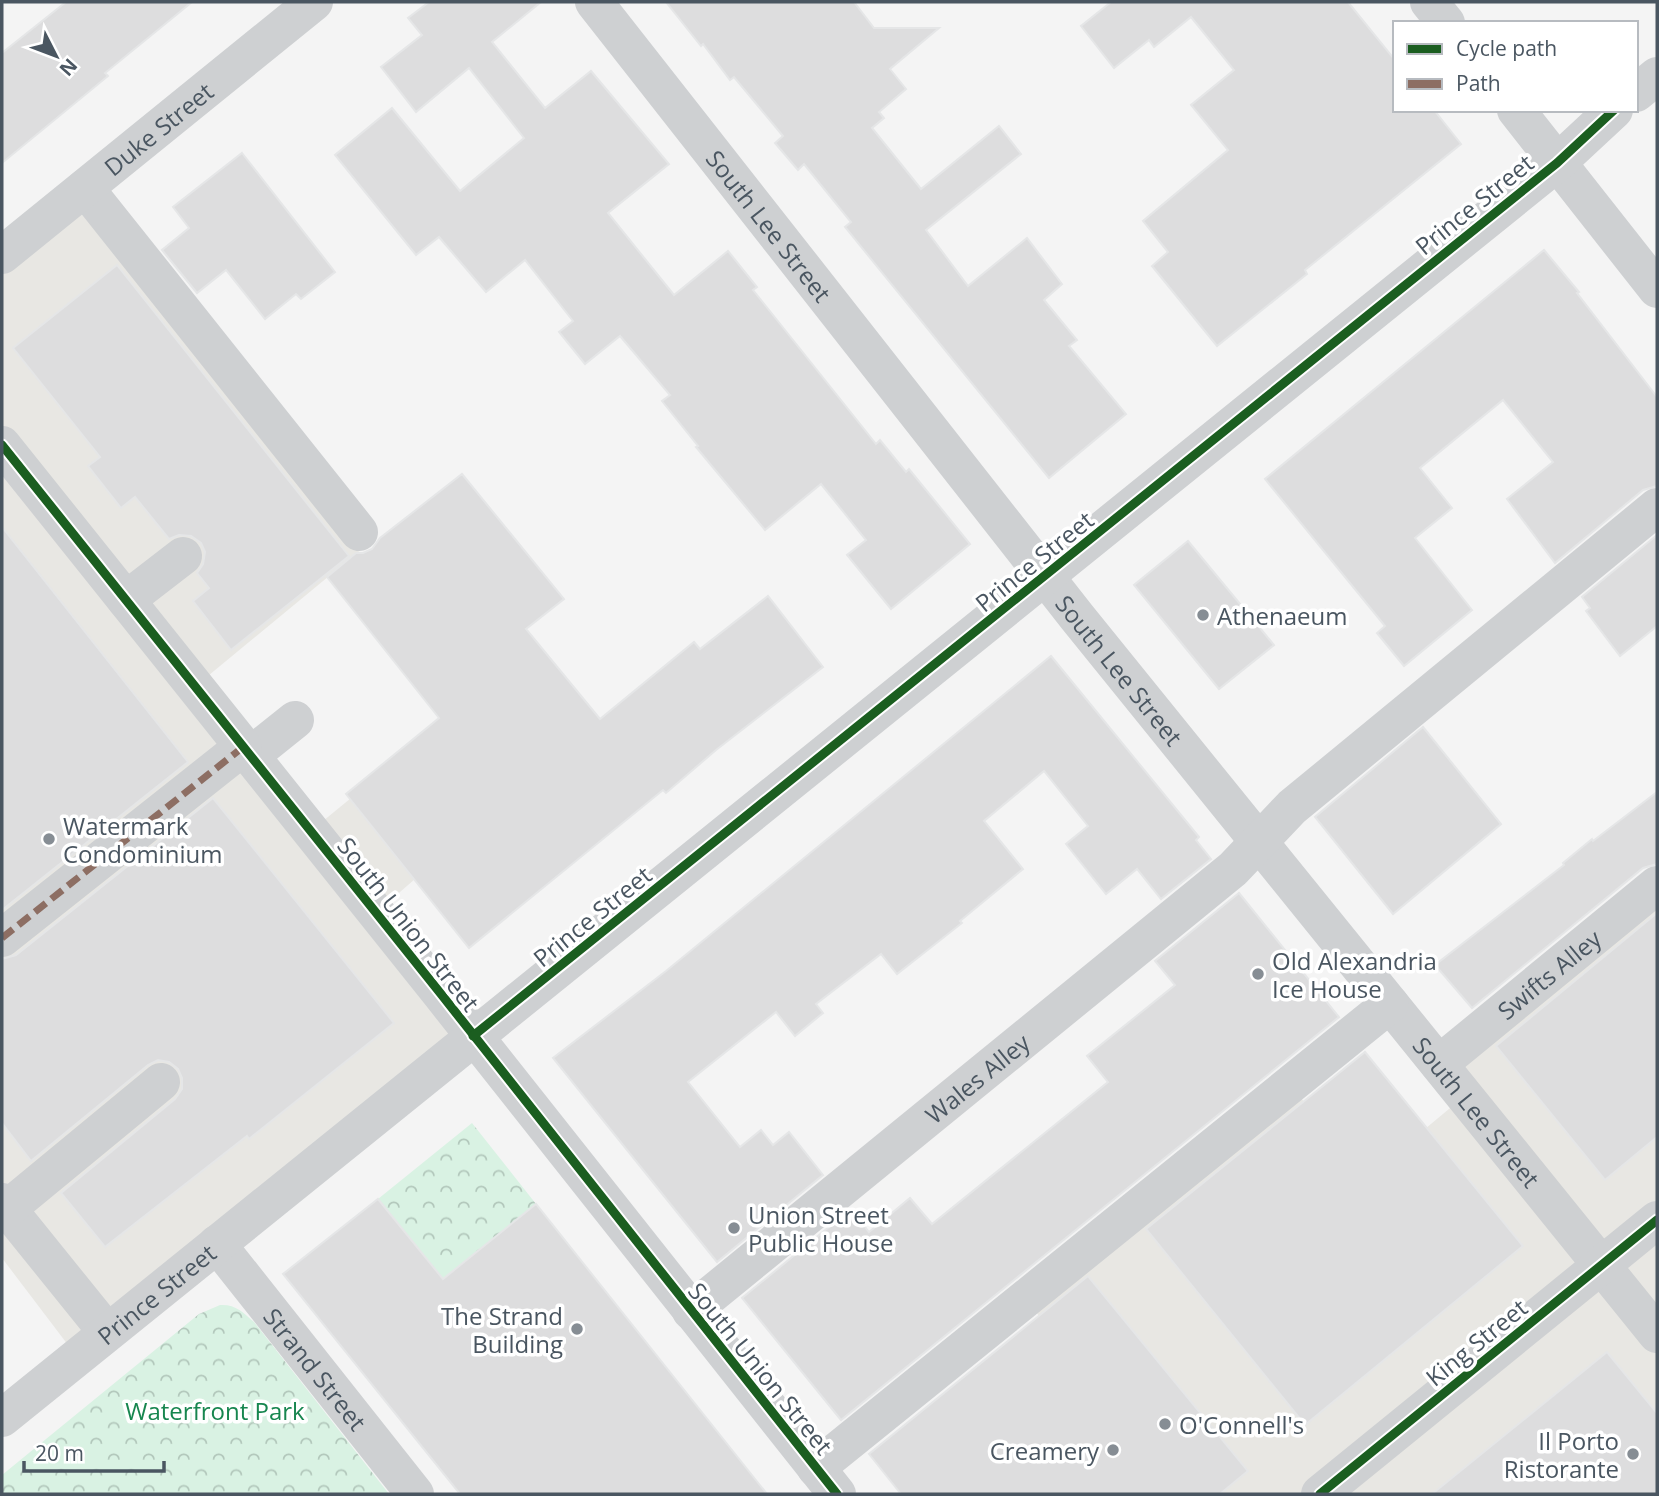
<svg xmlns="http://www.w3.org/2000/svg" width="1659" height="1496" font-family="'Open Sans',sans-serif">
  <defs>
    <pattern id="forest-crowns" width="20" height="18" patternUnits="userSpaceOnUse" patternTransform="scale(1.75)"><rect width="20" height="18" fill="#d9f2e3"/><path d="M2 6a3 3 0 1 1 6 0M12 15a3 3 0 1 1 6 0" fill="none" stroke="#b2c7bb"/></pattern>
  </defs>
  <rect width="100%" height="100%" fill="#f4f4f4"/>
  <g fill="#e8e7e3">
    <polygon points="85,195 363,548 197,685 312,830 494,681 423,872 377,912 483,1046 87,1370 2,1258 2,255"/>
    <polygon points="1657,897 1657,1494 1083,1494 1101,1479 1089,1378 1027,1301 1292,1087 1366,1178 1467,1094 1449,1071"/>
  </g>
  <g fill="url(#forest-crowns)">
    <polygon points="472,1123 536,1204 442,1279 378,1199"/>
    <path d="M220 1305C235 1304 243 1312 254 1322L389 1494H2V1475L199 1314Z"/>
  </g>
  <g fill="#ddddde" stroke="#e5e6e7" stroke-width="2">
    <polygon points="66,2 192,2 105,73 108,76 2,163 2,53"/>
    <polygon points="429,2 541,2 492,42 545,108 591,71 669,164 608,213 674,295 728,251 757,287 753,290 876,444 880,440 906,472 909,469 970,544 891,609 847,555 866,540 821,484 765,530 696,447 698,446 662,401 670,395 620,336 585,364 559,332 573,321 525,260 486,292 439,237 416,255 335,155 392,108 460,191 524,138 469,68 416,112 381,67 422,35 408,18"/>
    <polygon points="666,2 854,2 874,28 939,28 890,69 906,89 879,112 884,118 872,128 921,189 999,126 1021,154 926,230 968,286 1027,238 1062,284 1044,300 1077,340 1069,346 1126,414 1049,478 845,227 851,222 804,164 798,170 775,143 783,136 734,77 730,80 703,44 701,46"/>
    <polygon points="1111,2 1348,2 1395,60 1395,110 1434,110 1461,144 1305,270 1307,274 1217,346 1152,266 1168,252 1143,221 1228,150 1191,105 1234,70 1191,17 1154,47 1149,40 1114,68 1081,26"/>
    <polygon points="242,153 335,272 301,299 296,294 265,319 226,270 197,293 162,250 189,228 173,207"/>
    <polygon points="1544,250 1579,292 1577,293 1657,397 1657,486 1643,490 1555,563 1507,499 1553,462 1503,400 1420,468 1452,508 1415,538 1472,610 1404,666 1377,633 1385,626 1265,479"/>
    <polygon points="117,265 349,556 231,650 193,601 209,588 197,573 203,564 205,552 201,543 191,536 179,535 169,539 135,497 121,508 88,466 100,457 13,348"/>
    <polygon points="462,474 564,599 526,629 600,719 694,642 700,649 768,596 823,667 716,750 666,793 663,790 469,948 346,794 439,718 327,577 356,553 363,553 372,549 380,538"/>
    <polygon points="2,527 188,762 2,910"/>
    <polygon points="1657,535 1657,626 1620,656 1586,611 1590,608 1582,597"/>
    <polygon points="1188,541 1274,645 1219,689 1134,585"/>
    <polygon points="1051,656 1199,837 1196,840 1211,859 1161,899 1137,869 1106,894 1066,844 1088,826 1044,771 984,821 1023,869 960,921 962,923 897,974 881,954 816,1004 823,1013 795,1036 776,1012 688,1082 740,1147 761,1130 773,1145 789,1132 823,1175 717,1262 553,1058 666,971"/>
    <polygon points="1423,727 1501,824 1393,914 1315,817"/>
    <polygon points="1657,792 1657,864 1643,868 1472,1008 1435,965 1564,865 1563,863 1592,839 1593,841"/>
    <polygon points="213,798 394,1023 249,1139 247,1136 105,1247 61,1193 175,1099 182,1089 182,1078 178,1069 169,1062 158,1060 148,1065 31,1161 2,1123 2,959 16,955"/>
    <polygon points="1239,893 1339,1017 841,1420 742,1298 851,1209 869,1232 910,1198 932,1224 1108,1082 1087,1056 1175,985 1155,961"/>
    <polygon points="1657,913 1657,1137 1605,1180 1496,1046"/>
    <polygon points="1365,1052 1523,1246 1305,1425 1146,1229"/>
    <polygon points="378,1199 443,1279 536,1204 767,1494 460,1494 283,1274"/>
    <polygon points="1088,1276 1248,1471 1220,1494 901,1494 869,1454"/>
    <polygon points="1607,1352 1657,1413 1657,1494 1432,1494"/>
  </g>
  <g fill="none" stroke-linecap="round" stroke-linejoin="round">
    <g stroke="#ced0d2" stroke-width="38">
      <path id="s1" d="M594 2 1077 617 1657 1334"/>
      <polyline points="1429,2 1446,23"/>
      <polyline points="1636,93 1657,76"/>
      <polyline points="1516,110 1657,289"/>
      <polyline points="85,188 359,532"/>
      <path id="s2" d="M2 255 314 2"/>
      <polyline points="2,445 441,994 837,1494"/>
      <polyline points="126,600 183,556"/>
      <polyline points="250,756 295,720"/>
      <polyline points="2,938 243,747"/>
      <path id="s3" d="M1439 1064 1657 885"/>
      <polyline points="2,1202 107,1332"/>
      <polyline points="7,1209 161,1082"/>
      <path id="s4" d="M217 1244 415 1494"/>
      <path id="s5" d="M691 1311 1233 869 1292 807 1657 507"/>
      <path id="s6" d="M2 1418 1557 163 1614 110"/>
      <polyline points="816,1468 1390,1004"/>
      <polyline points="1320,1494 1657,1220"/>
    </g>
    <polyline stroke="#8d6e63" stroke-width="7" stroke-dasharray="14 7" stroke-linecap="butt" points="2,938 243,747"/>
    <defs>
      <g id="cycleway">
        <polyline points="2,445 441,994 837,1494"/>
        <polyline points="473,1036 1557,163 1614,110"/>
        <polyline points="1320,1494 1657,1220"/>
      </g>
    </defs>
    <use href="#cycleway" stroke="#fff" stroke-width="13"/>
    <use href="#cycleway" stroke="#1b5e20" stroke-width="9"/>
  </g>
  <g fill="#868d94" stroke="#fff" stroke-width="2.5">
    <circle cx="1203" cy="615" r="7"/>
    <circle cx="49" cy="839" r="7"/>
    <circle cx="1258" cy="974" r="7"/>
    <circle cx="734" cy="1228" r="7"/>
    <circle cx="577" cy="1329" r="7"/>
    <circle cx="1165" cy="1424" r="7"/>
    <circle cx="1113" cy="1450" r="7"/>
    <circle cx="1633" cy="1454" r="7"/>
  </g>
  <g text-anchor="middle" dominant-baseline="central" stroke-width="7" stroke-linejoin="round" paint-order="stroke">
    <g font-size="24" fill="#4a5661" stroke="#fff">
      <text stroke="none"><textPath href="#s2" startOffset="201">Duke Street</textPath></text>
      <text transform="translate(1474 204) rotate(-39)">Prince Street</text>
      <text stroke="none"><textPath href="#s1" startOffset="284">South Lee Street</textPath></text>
      <text transform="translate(1034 561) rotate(-39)">Prince Street</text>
      <text stroke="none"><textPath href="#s1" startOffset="850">South Lee Street</textPath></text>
      <text transform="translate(592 916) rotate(-39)">Prince Street</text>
      <text transform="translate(409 924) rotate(52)">South Union Street</text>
      <text stroke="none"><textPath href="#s3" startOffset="142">Swifts Alley</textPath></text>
      <text stroke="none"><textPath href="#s5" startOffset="369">Wales Alley</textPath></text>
      <text stroke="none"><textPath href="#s1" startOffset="1418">South Lee Street</textPath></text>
      <text stroke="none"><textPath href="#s6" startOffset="198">Prince Street</textPath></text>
      <text transform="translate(1476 1342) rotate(-39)">King Street</text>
      <text transform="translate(761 1368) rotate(51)">South Union Street</text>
      <text stroke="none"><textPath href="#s4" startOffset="159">Strand Street</textPath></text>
    </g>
    <g font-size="24" fill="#4a5661" stroke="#fff" text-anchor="start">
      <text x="1217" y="615">Athenaeum</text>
      <text x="63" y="825">Watermark<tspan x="63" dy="28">Condominium</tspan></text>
      <text x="1272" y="960">Old Alexandria<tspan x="1272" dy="28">Ice House</tspan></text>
      <text x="748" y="1214">Union Street<tspan x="748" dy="28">Public House</tspan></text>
      <text x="563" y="1315" text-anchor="end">The Strand<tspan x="563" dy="28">Building</tspan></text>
      <text x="1179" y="1424">O'Connell's</text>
      <text x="1619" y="1440" text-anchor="end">Il Porto<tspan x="1619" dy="28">Ristorante</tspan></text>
      <text x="1099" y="1450" text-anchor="end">Creamery</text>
    </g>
    <g font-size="24" fill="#17864f" stroke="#fff">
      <text x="215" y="1410">Waterfront Park</text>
    </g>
  </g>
  <rect width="1659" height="1496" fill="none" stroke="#4a5661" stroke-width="7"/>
  <rect x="1393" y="21" width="245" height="91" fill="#ffffff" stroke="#b7bbc0" stroke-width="2"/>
  <rect x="1407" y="44" width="35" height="10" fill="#1b5e20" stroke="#b7bbc0" stroke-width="2"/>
  <text x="1456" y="56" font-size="21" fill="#4a5661">Cycle path</text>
  <rect x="1407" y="79" width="35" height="10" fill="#8d6e63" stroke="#b7bbc0" stroke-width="2"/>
  <text x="1456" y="91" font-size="21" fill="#4a5661">Path</text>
  <g transform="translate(56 56) rotate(132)" stroke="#ffffff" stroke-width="5" paint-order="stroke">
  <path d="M0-5L12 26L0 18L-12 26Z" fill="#4a5661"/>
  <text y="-10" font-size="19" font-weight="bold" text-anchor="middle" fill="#4a5661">N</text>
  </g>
  <path d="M24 1461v10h140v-10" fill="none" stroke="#4a5661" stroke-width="3.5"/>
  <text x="35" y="1461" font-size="21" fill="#4a5661" stroke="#ffffff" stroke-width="5" paint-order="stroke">20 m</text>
</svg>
